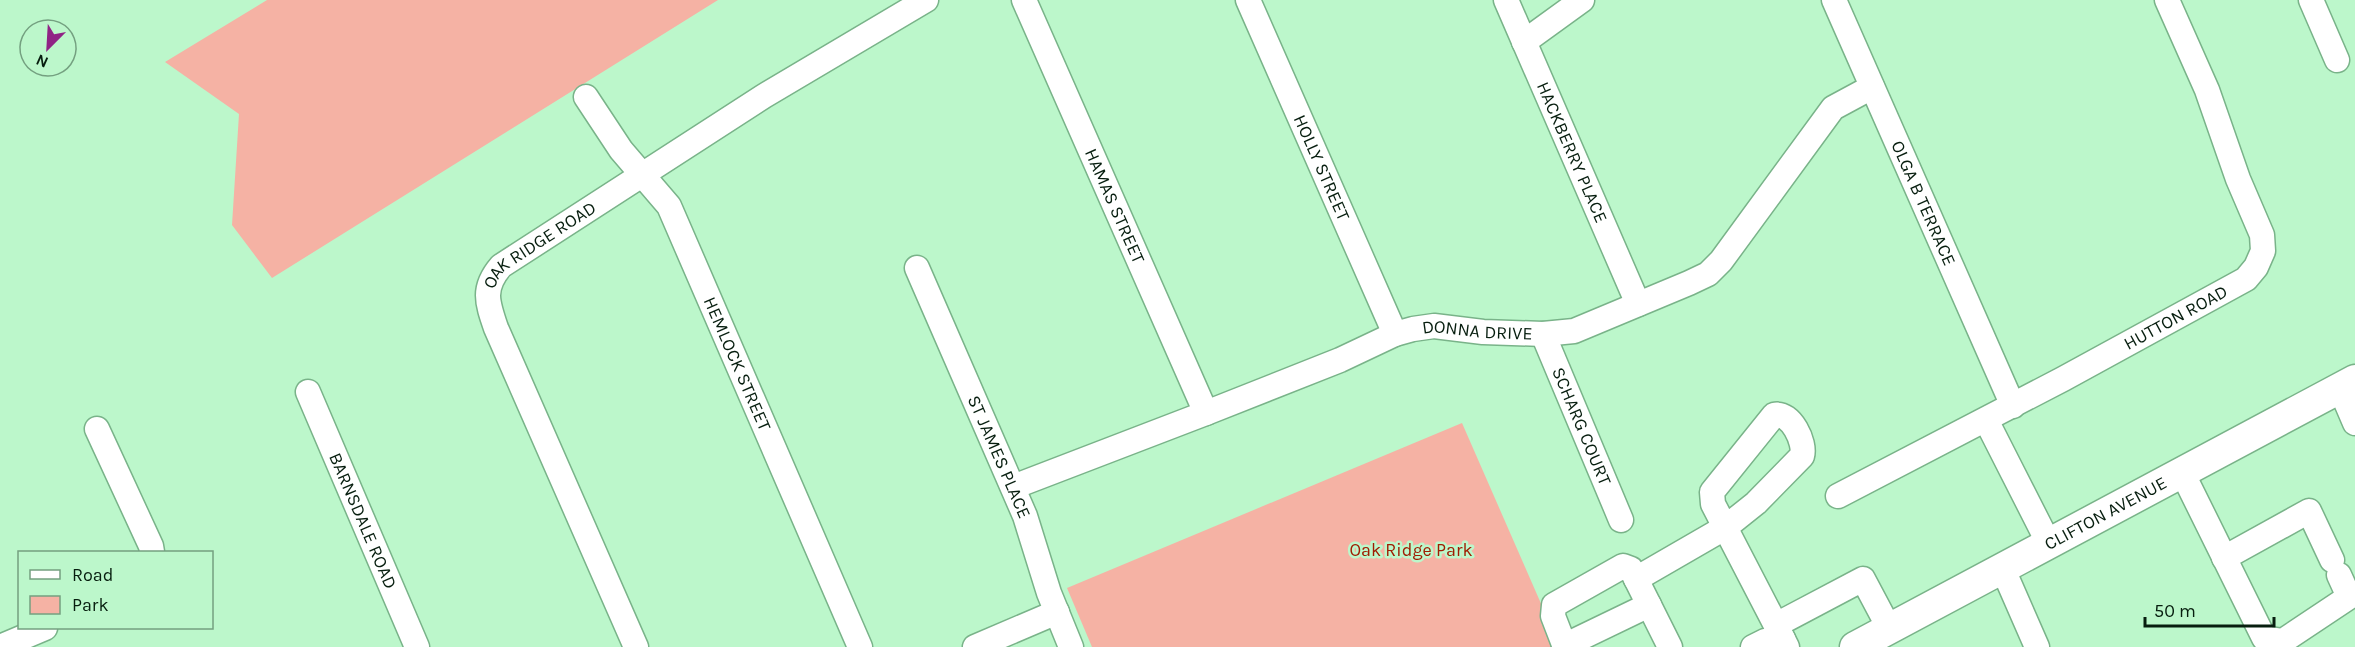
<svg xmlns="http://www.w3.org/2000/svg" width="2355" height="647" font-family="Karla,sans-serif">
  <rect width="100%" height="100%" fill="#bcf7cb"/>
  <g fill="#f5b2a4">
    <polygon points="267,0 718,0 272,278 232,225 239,114 165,62"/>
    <polygon points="1462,423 1560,647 1092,647 1067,588"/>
  </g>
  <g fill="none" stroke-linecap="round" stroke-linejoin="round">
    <defs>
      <g id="minor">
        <path id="s1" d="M1024 0 1206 413"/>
        <path id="s2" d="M1248 0 1395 334"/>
        <path id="s3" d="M1506 0 1638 304"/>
        <path id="s4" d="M1834 0 2013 406"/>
        <polyline points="2311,0 2337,60"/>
        <polyline points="1524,42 1582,0"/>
        <path id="s5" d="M586 97 621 150 669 206 860 647"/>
        <path id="s6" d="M917 268 1025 516 1049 593 1071 647"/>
        <path id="s7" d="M1543 334 1621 520"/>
        <polyline points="2340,388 2355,423"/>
        <path id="s8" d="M308 392 417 647"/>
        <polyline points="1986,420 2048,542"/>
        <polyline points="97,429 151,546 152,552"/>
        <polyline points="2182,472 2264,638 2283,641 2349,597 2339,575"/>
        <path id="s9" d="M1013 487 1206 413 1340 360 1395 334 1413 329 1434 326 1483 332 1543 334 1574 331 1689 283 1708 274 1721 261 1833 108 1872 87"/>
        <path id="s10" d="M1838 496 2063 379 2246 279 2256 267 2263 251 2262 235 2238 179 2207 90 2167 0"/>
        <polyline points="2224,558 2309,511 2332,560"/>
        <polyline points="2002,567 2037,647"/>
        <path d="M1636 579 1726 527 1756 503 1802 456C1806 443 1791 411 1774 415L1712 492 1713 504 1783 639"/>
        <polyline points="1776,625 1863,579 1889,628"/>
        <polyline points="1564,646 1649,605"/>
        <polyline points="0,647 45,628"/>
        <path id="s11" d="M636 647 496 328C487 302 482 288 501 266L764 96 926 0"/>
        <polyline points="975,647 1057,612"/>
        <polyline points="1565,647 1553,616 1554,605 1623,566 1631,569 1670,647"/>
        <polyline points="1753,647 1765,641 1783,639 1787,647"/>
      </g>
      <g id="major">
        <path id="s12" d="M1855 647 2355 380"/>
      </g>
    </defs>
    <use href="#minor" stroke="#79b389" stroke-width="27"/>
    <use href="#major" stroke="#79b389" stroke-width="33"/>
    <use href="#minor" stroke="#fff" stroke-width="24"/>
    <use href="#major" stroke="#fff" stroke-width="30"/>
  </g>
  <g text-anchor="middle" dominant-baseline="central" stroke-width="5" stroke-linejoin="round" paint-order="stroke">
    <g font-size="18" fill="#071e0f" stroke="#bcf7cb">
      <text stroke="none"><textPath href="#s3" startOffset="166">HACKBERRY PLACE</textPath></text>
      <text stroke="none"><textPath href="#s2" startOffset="183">HOLLY STREET</textPath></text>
      <text stroke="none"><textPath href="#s4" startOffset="222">OLGA B TERRACE</textPath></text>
      <text stroke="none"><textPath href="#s1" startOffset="225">HAMAS STREET</textPath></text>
      <text stroke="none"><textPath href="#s11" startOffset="458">OAK RIDGE ROAD</textPath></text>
      <text stroke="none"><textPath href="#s10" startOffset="382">HUTTON ROAD</textPath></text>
      <text stroke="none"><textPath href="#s9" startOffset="495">DONNA DRIVE</textPath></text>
      <text stroke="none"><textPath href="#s5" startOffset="309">HEMLOCK STREET</textPath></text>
      <text stroke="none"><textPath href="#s7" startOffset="100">SCHARG COURT</textPath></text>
      <text stroke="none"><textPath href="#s6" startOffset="206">ST JAMES PLACE</textPath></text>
      <text stroke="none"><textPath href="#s12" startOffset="284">CLIFTON AVENUE</textPath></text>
      <text stroke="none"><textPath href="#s8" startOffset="140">BARNSDALE ROAD</textPath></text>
    </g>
    <g font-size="18" fill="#a01c02" stroke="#bcf7cb">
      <text x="1411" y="550">Oak Ridge Park</text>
    </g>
  </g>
  <rect x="18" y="551" width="195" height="78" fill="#bcf7cb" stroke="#74a080" stroke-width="1.5"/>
  <rect x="30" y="570" width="30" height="9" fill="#ffffff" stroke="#74a080" stroke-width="1.5"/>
  <text x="72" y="581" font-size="18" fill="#071e0f">Road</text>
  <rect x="30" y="596" width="30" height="18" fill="#f5b2a4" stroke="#74a080" stroke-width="1.5"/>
  <text x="72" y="611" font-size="18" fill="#071e0f">Park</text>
  <g transform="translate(48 48) rotate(204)"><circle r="28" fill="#bcf7cb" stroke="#74a080" stroke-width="1.5"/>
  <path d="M0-4.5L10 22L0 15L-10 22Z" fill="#902385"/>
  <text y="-9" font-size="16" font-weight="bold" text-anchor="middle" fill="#071e0f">N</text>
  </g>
  <path d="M2145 617v9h129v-9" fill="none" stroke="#071e0f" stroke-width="3"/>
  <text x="2154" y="617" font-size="18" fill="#071e0f" stroke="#bcf7cb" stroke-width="4.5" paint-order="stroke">50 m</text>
</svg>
